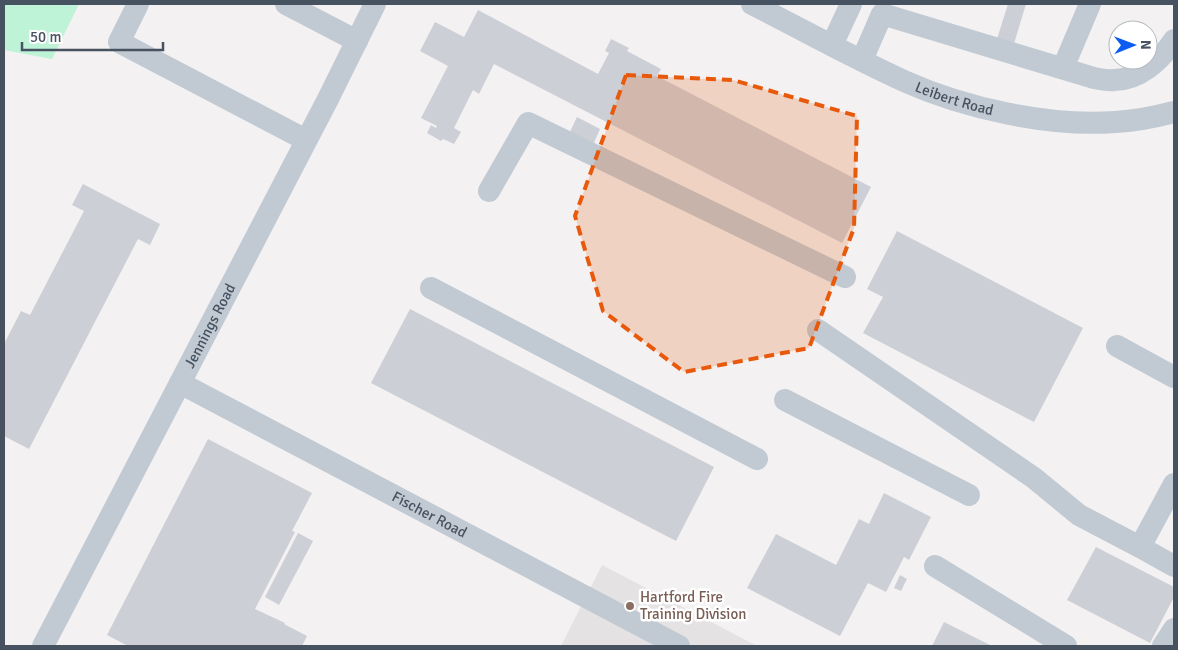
<svg xmlns="http://www.w3.org/2000/svg" width="1178" height="650" font-family="Signika,sans-serif">
  <rect width="100%" height="100%" fill="#f3f1f1"/>
  <polygon fill="#e5e2e3" points="602,565 757,646 561,646"/>
  <polygon fill="#bef3d7" points="4,4 79,4 52,59 4,50"/>
  <g fill="#cdcfd6">
    <polygon points="1008,4 1026,4 1013,47 996,42"/>
    <polygon points="478,10 598,74 609,53 605,51 611,39 629,48 627,51 661,69 657,76 871,187 842,243 494,64 479,94 473,90 454,128 461,132 454,144 443,139 441,141 427,133 431,125 436,128 437,126 421,118 448,66 420,51 435,22 464,37"/>
    <polygon points="577,117 600,129 592,147 569,134"/>
    <polygon points="83,184 160,224 150,245 138,239 29,449 4,436 4,344 21,311 30,315 84,211 72,205"/>
    <polygon points="897,231 1083,328 1034,422 863,333 883,297 867,289"/>
    <polygon points="410,309 714,467 676,541 371,383"/>
    <polygon points="208,439 312,493 292,531 295,532 255,609 285,623 284,624 307,636 302,646 128,646 107,635"/>
    <polygon points="884,493 931,517 909,560 904,557 886,592 868,583 840,636 747,588 776,534 836,565 859,519 869,524"/>
    <polygon points="298,533 313,541 279,605 265,597"/>
    <polygon points="1096,547 1174,587 1174,597 1150,643 1067,600"/>
    <polygon points="900,575 907,579 901,591 894,588"/>
    <polygon points="944,622 992,646 932,646"/>
  </g>
  <g fill="none" stroke-linecap="round" stroke-linejoin="round">
    <g stroke="#c1cad3" stroke-width="22">
      <polyline points="138,4 119,42 306,140"/>
      <polyline points="286,4 357,41"/>
      <path id="s1" d="M752 4C803 30 853 58 904 81 964 108 1049 127 1115 122 1135 121 1155 117 1174 112"/>
      <polyline points="832,45 851,4"/>
      <path d="M862 60 882 14 1094 78C1100 79 1107 81 1114 80 1139 80 1161 60 1174 40"/>
      <polyline points="1063,68 1090,4"/>
      <polyline points="489,191 528,123 845,277"/>
      <polyline points="431,288 757,459"/>
      <polyline points="818,330 1034,478 1079,515 1140,547 1174,484"/>
      <polyline points="1117,346 1174,377"/>
      <path id="s2" d="M180 383 679 646"/>
      <polyline points="785,400 969,495"/>
      <polyline points="1140,547 1174,566"/>
      <polyline points="935,566 1066,646"/>
      <path id="s3" d="M43 646 328 99 375 4"/>
      <polyline points="1163,646 1174,629"/>
    </g>
  </g>
  <path fill="#e8590c" fill-opacity="0.2" stroke="#e8590c" stroke-width="4" stroke-dasharray="10 6" stroke-linejoin="round" d="M626 75 733 80 857 116 854 228 809 348 684 372 603 311 575 216Z"/>
  <circle fill="#8d6e63" stroke="#fff" stroke-width="2" cx="630" cy="606" r="5"/>
  <g text-anchor="middle" dominant-baseline="central" stroke-width="5" stroke-linejoin="round" paint-order="stroke">
    <g font-size="15" fill="#475260" stroke="#fff">
      <text stroke="none"><textPath href="#s1" startOffset="224">Leibert Road</textPath></text>
      <text stroke="none"><textPath href="#s3" startOffset="361">Jennings Road</textPath></text>
      <text stroke="none"><textPath href="#s2" startOffset="282">Fischer Road</textPath></text>
    </g>
    <g font-size="15" fill="#785e54" stroke="#fff" text-anchor="start">
      <text x="640" y="597">Hartford Fire<tspan x="640" dy="17">Training Division</tspan></text>
    </g>
  </g>
  <rect width="1178" height="650" fill="none" stroke="#475260" stroke-width="10"/>
  <g transform="translate(1133 45) rotate(89)"><circle r="24" fill="#ffffff" stroke="#b5babf"/>
  <path d="M0-4L9 19L0 12L-9 19Z" fill="#0d5cf1"/>
  <text y="-8" font-size="14" font-weight="bold" text-anchor="middle" fill="#475260">N</text>
  </g>
  <path d="M22 42v8h141v-8" fill="none" stroke="#475260" stroke-width="2.5"/>
  <text x="30" y="42" font-size="15" fill="#475260" stroke="#ffffff" stroke-width="4" paint-order="stroke">50 m</text>
</svg>
